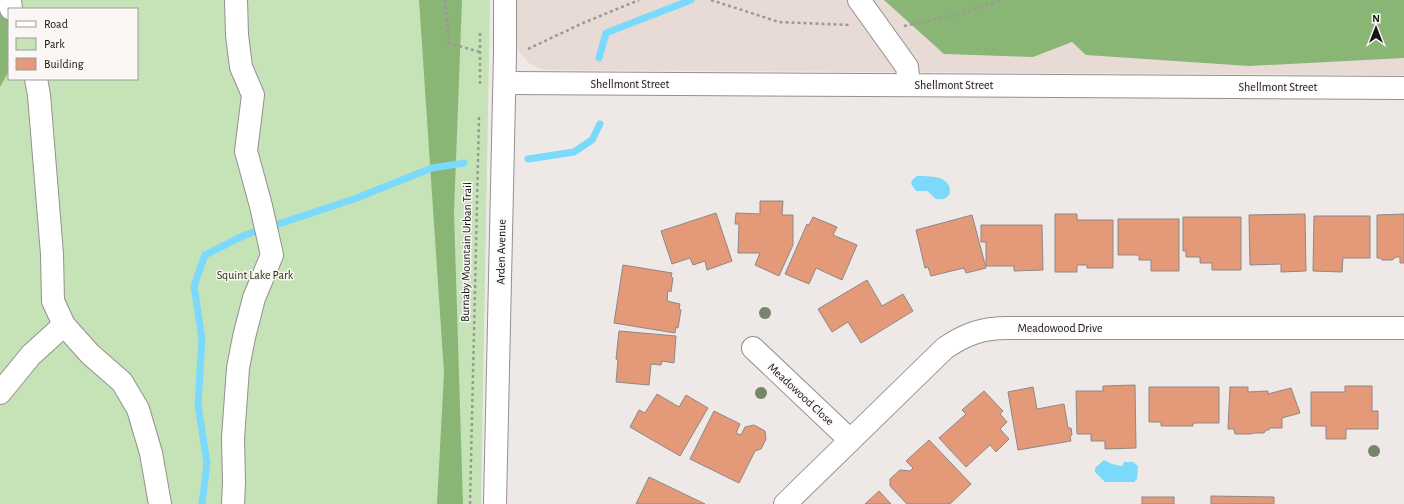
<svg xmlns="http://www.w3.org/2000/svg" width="1404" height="504" font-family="'Alegreya Sans',sans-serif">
  <rect width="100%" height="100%" fill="#eee9e7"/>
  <polygon fill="#e8dbd6" points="515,0 1404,0 1404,75 548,70 538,68 529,63 520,53 516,44"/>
  <path fill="#c5e3b7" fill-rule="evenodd" d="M0 0H490L481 504H0ZM9 9H137V79H9Z"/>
  <g fill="#8ab675">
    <polygon points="0,0 9,9 9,71 0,87"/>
    <polygon points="419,0 462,0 454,213 463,504 437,504 444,373"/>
    <polygon points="884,0 1404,0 1404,58 1249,66 1086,55 1072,42 1033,57 944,54"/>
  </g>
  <g fill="#7bdafc">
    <path d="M917 176C924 176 935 176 942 179 954 185 953 202 936 199L927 191H916L911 184 912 180Z"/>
    <polygon points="1104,460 1112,464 1122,466 1124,462 1133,462 1138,466 1137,479 1134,482 1105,482 1095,472 1095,468"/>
  </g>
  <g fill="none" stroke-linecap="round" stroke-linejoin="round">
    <g stroke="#7bdafc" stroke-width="7">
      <polyline points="599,58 606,33 691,0"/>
      <polyline points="528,159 574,152 592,140 600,124"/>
      <polyline points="202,504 207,463 198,405 202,339 194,286 205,255 245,235 354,199 432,168 464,163"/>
    </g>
  </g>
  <g fill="#e49978" stroke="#8d8886">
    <polygon points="760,201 783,201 782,215 793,215 793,245 779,276 755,265 760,253 738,253 739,224 735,224 736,213 760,214"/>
    <polygon points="716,213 732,261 707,270 705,261 693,265 690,258 672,264 661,231"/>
    <polygon points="1055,214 1077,214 1077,220 1113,220 1113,268 1087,268 1087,265 1077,265 1077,272 1055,272"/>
    <polygon points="1305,214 1306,271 1281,272 1281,264 1250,265 1249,215"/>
    <polygon points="1404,214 1404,263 1400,263 1400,257 1396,257 1392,260 1382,260 1380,258 1377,258 1377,215"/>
    <polygon points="972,215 986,268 966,273 964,268 931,276 928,267 925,268 916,230"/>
    <polygon points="1314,216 1370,216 1370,258 1343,258 1342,272 1313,271"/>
    <polygon points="813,217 837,227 833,235 857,245 842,280 816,268 809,284 785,274 807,224 809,225"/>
    <polygon points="1183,217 1241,217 1241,270 1212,270 1212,263 1200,263 1200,257 1186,257 1186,251 1183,251"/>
    <polygon points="1118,219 1179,219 1179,271 1151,271 1151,260 1139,260 1139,255 1118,255"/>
    <polygon points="981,225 1042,225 1043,270 1014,271 1014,266 986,266 986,242 981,242"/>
    <polygon points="623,265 672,273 671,277 673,278 671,292 668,290 667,301 680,304 679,309 681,310 678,328 676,327 675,333 614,323"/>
    <polygon points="867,280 882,306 903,294 913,311 861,343 848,322 832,332 818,309"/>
    <polygon points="619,331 676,336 674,363 662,361 661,365 651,364 649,385 616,382 618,360 616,359"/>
    <polygon points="1135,385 1136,448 1105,449 1105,441 1091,441 1091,434 1077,434 1076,391 1103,391 1103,386"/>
    <polygon points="1345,386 1372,386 1372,411 1378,411 1378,429 1346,429 1346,439 1326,439 1326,426 1311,426 1311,392 1345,392"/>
    <polygon points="1033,387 1037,409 1064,404 1068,428 1071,428 1072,435 1070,436 1071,441 1018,450 1008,392"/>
    <polygon points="1149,387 1219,387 1219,423 1193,423 1193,426 1161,426 1161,422 1149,422"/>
    <polygon points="1230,387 1248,387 1248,392 1268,391 1268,394 1291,388 1300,413 1282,418 1282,428 1269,428 1269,430 1266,430 1264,433 1254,433 1251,434 1235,434 1234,429 1228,429"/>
    <polygon points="984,391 1003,411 1000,414 1007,422 1000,429 1009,439 996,452 990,445 966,467 939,438 966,414 962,410"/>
    <polygon points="657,394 679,407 686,395 708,408 680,456 630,427 639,410 645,413"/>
    <polygon points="714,411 740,424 736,433 741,435 745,427 754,425 765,431 766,439 761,449 755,451 739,483 690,459"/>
    <polygon points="929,440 971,484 950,504 907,504 890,486 890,479 900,470 910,471 913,468 906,461"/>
    <polygon points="649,477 705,504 636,504"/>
    <polygon points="879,491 891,504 865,504"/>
    <polygon points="1211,496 1274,497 1274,504 1211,504"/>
    <rect x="1142" y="497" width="32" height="7"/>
  </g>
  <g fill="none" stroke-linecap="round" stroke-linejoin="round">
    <defs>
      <g id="minor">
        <polyline points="10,0 11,9"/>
        <polyline points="859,0 907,67 909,85"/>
        <polyline points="36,79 39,95 52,254 53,301 64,325 90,354 122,382 138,409 151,453 160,504"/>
        <polyline points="505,83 1404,88"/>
        <polyline points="753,348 850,440"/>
        <polyline points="0,393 31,355 64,325"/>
        <polyline points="233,504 234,482 233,438 238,368 244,337 254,298 272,255 261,206 246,151 253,95 241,67 237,35 236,0"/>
        <polyline points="495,504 505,53 505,0"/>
        <path d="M785 504 945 348C966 334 982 328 1008 328H1404"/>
      </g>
    </defs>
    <use href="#minor" stroke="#95908f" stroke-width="24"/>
    <g stroke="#9c9897" stroke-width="2.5" stroke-dasharray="3 3" stroke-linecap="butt">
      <polyline points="445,0 449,43 480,52"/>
      <polyline points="711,0 779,22 849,25"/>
      <polyline points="904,26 964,13 1002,0"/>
      <polyline points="528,49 583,23 639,0"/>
      <polyline points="480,84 480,33"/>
      <polyline points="470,504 479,117"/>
    </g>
    <use href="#minor" stroke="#fff" stroke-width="22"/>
  </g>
  <g fill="#78856a">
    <circle cx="765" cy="313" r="6"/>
    <circle cx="761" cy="393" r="6"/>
    <circle cx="1374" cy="451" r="6"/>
  </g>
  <g text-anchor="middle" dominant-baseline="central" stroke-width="3" stroke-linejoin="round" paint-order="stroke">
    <g font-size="12" fill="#141212" stroke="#fbf7f5">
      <text x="630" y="84">Shellmont Street</text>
      <text x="954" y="85">Shellmont Street</text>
      <text x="1278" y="87">Shellmont Street</text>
      <text transform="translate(466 252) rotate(-89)">Burnaby Mountain Urban Trail</text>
      <text transform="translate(501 252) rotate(-89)">Arden Avenue</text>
      <text x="1060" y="328">Meadowood Drive</text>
      <text transform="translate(801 394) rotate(43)">Meadowood Close</text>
    </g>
    <g font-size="12" fill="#173304" stroke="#fbf7f5">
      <text x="255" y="275">Squint Lake Park</text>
    </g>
  </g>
  <rect x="8" y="8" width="130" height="72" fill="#fbf7f5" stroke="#9f9b9a"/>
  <rect x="16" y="21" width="20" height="6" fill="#ffffff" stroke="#9f9b9a"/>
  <text x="44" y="28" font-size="12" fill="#141212">Road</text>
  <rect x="16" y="38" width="20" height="12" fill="#c5e3b7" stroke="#9f9b9a"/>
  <text x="44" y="48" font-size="12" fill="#141212">Park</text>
  <rect x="16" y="58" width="20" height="12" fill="#e49978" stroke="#9f9b9a"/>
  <text x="44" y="68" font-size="12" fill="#141212">Building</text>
  <g transform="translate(1376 28)" stroke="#fbf7f5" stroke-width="3" paint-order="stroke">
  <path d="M0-3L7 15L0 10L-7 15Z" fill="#141212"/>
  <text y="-6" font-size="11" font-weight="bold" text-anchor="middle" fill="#141212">N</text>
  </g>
</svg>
